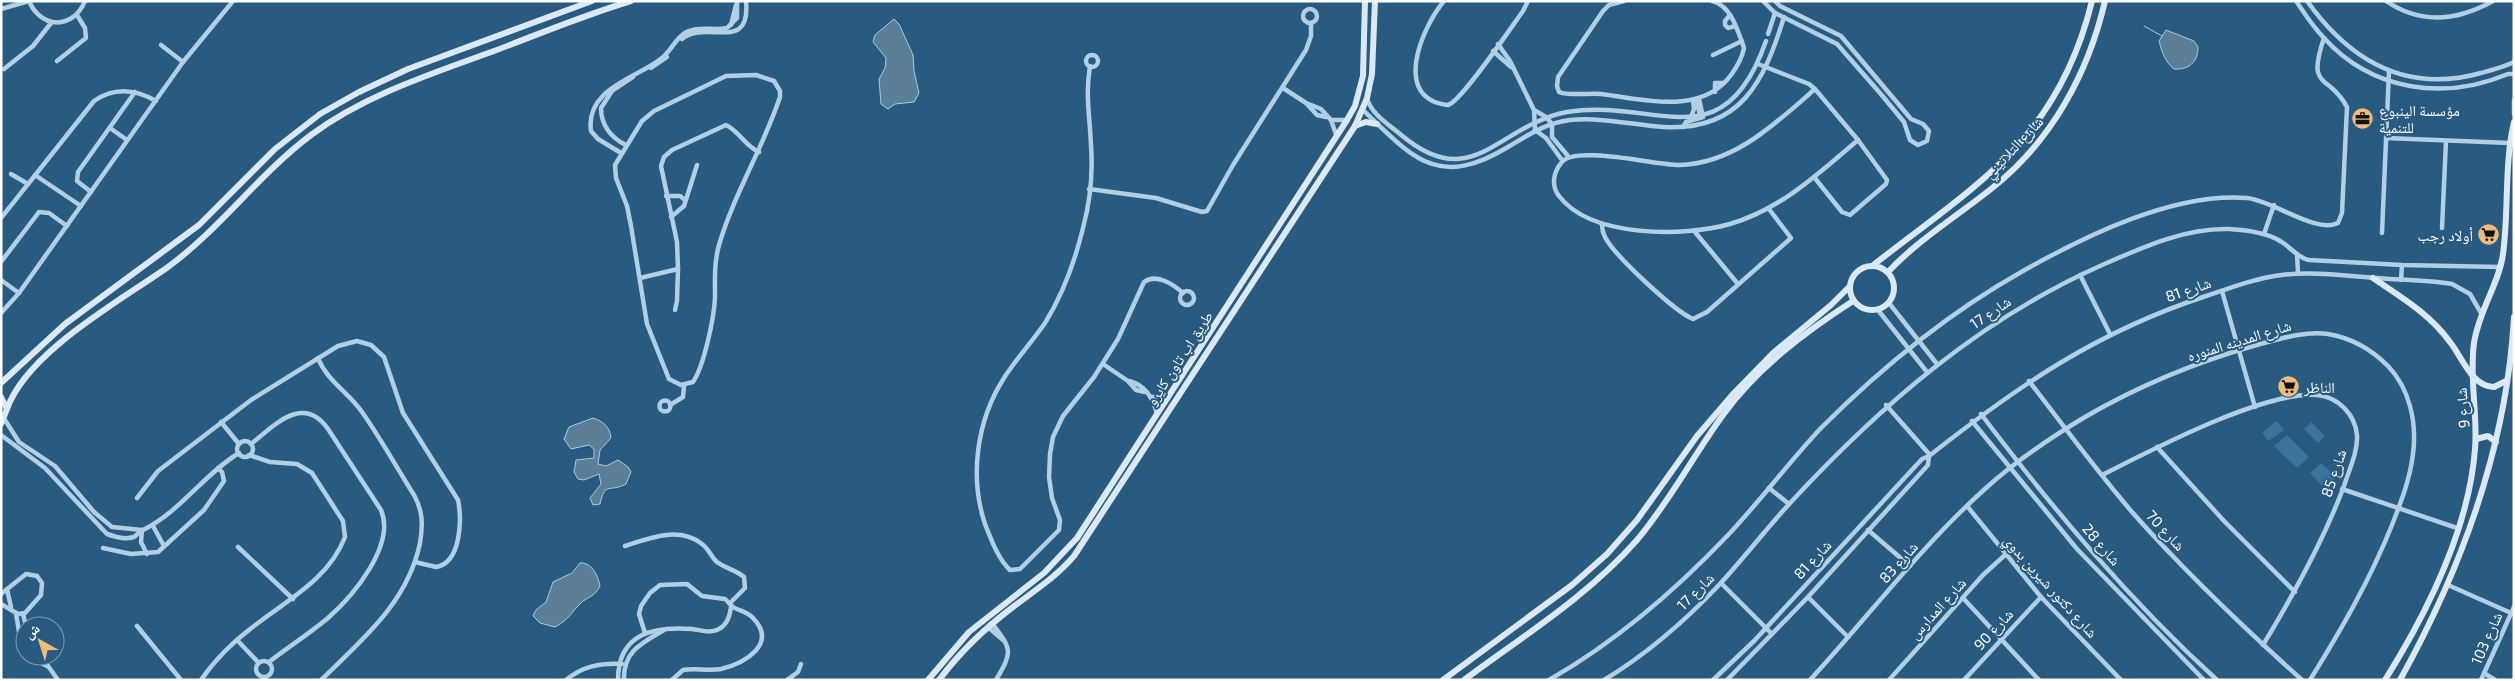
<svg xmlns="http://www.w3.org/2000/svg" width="2515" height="681" font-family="'Exo 2','Noto Naskh Arabic',sans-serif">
  <rect width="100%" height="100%" fill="#295a80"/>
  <g fill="#3a739b">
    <polygon points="2277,421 2284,430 2268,441 2262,432"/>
    <polygon points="2311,422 2325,436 2318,443 2304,429"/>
    <polygon points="2287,435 2309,457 2297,468 2274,446"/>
    <polygon points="2321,463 2336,477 2327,491 2310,473"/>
  </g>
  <g fill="#5c7f98" stroke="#a6cce5">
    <polygon points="894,19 899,24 913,55 914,71 919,93 914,102 895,104 888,109 881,104 879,79 885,68 886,58 873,42 875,35"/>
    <path d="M2166 30 2194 41 2198 47C2198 62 2189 70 2174 69 2165 62 2162 52 2159 41Z"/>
    <path d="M593 418C603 421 610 427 611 438L600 450 598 464 606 466 618 460 628 467 631 472 626 484C609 493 605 481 600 504L593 505 590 498 601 484 599 474 584 480 578 479 574 472 576 460 594 458V449L589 445 571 449 564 439 569 427Z"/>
    <path d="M580 563C592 562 598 576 600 586 595 596 590 596 582 602 571 612 570 619 555 627L540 623 533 616 536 610 546 602 553 582 572 573Z"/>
  </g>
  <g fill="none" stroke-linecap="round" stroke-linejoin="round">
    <polyline stroke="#a6cce5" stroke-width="1" points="2144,26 2162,36"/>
    <g stroke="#b1cfe5" stroke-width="4.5">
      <path d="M29 1C41 29 73 30 85 1"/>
      <path d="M1444 1C1422 27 1391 99 1448 105 1461 102 1512 26 1523 11L1528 1"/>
      <path d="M1624 1 1609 5 1603 11 1558 77 1557 86 1559 92C1567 96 1590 93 1601 94 1644 99 1701 116 1731 75 1737 67 1742 58 1744 48 1738 31 1731 5 1712 1"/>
      <polyline points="1763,1 1775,13 1837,44 1880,93 1904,122 1910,140 1918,145 1927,141 1929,131 1923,124 1911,119 1841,36 1780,6 1775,1"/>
      <path d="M2296 1C2305 14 2313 27 2324 38 2372 91 2444 101 2508 74H2514"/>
      <path d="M2307 1C2350 61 2406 94 2481 73 2492 70 2504 67 2514 62"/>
      <path d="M2386 1C2421 25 2457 21 2493 1"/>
      <polyline points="1,9 29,1"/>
      <circle cx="1310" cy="16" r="7"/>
      <polyline points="1730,15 1725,21 1725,25 1728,28 1735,26"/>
      <polyline points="731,25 736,5"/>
      <polyline points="1768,34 1775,13"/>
      <path d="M682 39C707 19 751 54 746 1"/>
      <polyline points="1498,44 1510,61 1534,110 1535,130 1546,138 1562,160"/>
      <polyline points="161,45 183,62"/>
      <polyline points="1493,51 1511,67"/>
      <circle cx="1092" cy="61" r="6"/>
      <polyline points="1713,55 1742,41"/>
      <polyline points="57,61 86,38 85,28 77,15"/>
      <path d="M1758 64 1809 84 1815 89 1858 140C1818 174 1781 209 1730 224 1684 237 1591 238 1559 196 1551 186 1553 172 1562 162 1575 145 1656 165 1679 165 1734 164 1776 123 1815 89"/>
      <path d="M1090 66C1085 97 1090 116 1091 146 1093 173 1090 202 1083 228 1075 261 1063 294 1045 323 1032 342 1016 359 1004 378 977 420 969 476 985 524 991 539 998 559 1010 570L1020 569 1059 530 1060 520 1052 498 1049 477 1050 454 1053 437 1063 416 1094 377 1118 339 1144 282C1156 273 1173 284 1183 293"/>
      <polyline points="651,68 667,57"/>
      <polyline points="4,69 33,46 51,23"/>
      <path d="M756 75 774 81 780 91V97C763 148 734 194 719 245 714 263 715 279 715 298 714 318 704 366 693 382L681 385 669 379 647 324 631 226 627 206 616 178 615 165 642 121 654 111 726 76Z"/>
      <polyline points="1283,88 1306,103 1321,109 1331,120 1347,120"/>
      <polyline points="1715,92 1715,83 1724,83"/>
      <path d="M1367 98C1371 114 1388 124 1400 134 1473 196 1497 125 1567 112 1655 97 1723 164 1766 41"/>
      <polyline points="1696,100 1700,115"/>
      <polyline points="2514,100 2514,114"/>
      <polyline points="1307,104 1317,115 1326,117"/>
      <path d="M1363 110C1414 159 1438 189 1508 147 1528 135 1546 123 1570 120 1602 117 1632 125 1664 127 1741 131 1764 82 1784 17"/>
      <polyline points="1534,110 1546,117 1552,124 1552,137 1568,156"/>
      <polyline points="1691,117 1694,109 1693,101"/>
      <polyline points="1331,120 1337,137"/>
      <polyline points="1683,127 1686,122 1703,117 1699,99"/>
      <polyline points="110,128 127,140"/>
      <polyline points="2386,138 2510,143"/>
      <path d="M626 145C611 138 601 125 601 108L612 91 633 77"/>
      <path d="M621 153 598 139 591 131C585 88 638 78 662 58 672 50 677 35 689 31 701 26 715 31 727 28L737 18V1"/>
      <polyline points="11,174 28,184"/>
      <polyline points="35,175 81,206"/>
      <polyline points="1814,177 1842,212 1850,215 1886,184 1887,180 1858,140"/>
      <polyline points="1089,189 1156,198 1202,212 1207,211 1233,165 1306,50 1311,36 1311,23"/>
      <polyline points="91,192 77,181 78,172 135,92"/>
      <polyline points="666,196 680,196 685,200"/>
      <polyline points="671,217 684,206 697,165"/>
      <path d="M1 218 94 101C114 87 135 89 156 101"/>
      <path d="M1602 225C1602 229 1603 233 1605 237 1614 255 1674 311 1693 319L1707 312 1791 238 1769 209"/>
      <polyline points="2442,228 2446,141"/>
      <polyline points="1695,232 1738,284"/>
      <polyline points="2382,233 2389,71"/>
      <polyline points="2264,234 2274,205"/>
      <polyline points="2297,254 2298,273"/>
      <polyline points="1,262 39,212 49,213 67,226"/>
      <polyline points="2080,275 2110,334"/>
      <path d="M640 278 678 269 677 242 661 166 664 157 672 150 726 125C739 131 745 146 759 152"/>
      <polyline points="1,280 19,293"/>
      <polyline points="2401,280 2402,265"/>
      <polyline points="2222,291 2255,407"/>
      <circle cx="1187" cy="298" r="7"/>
      <polyline points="1889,303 1937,364"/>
      <polyline points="675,310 677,301 678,269"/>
      <polyline points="1878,310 1927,372"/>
      <polyline points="1,313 19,293 183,62 233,1"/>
      <path d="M318 358C327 381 348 392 362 412 381 439 397 468 414 495 423 511 423 525 420 543 408 602 362 640 321 680"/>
      <polyline points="1103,364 1128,381 1136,390 1145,392"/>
      <path d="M1129 381C1145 385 1153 397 1157 414"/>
      <path d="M2029 381C2063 425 2096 470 2132 512 2185 572 2243 627 2302 680"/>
      <polyline points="1152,397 1170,395"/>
      <circle cx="665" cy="406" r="5.5"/>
      <polyline points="670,405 683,397 684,386"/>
      <polyline points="1886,405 1930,455"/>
      <path d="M1981 414C2053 509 2129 600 2217 680"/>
      <polyline points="5,420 19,442 55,466 94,512 112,527 142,530"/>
      <polyline points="1972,421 2077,549 2204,680"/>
      <polyline points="221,422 239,444"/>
      <path d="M1 435 45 468 107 534C116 537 125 540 134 537 137 535 140 531 143 530 181 511 203 475 239 453"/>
      <circle cx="245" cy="449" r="8"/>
      <path d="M251 444C274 426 303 393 328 429L381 510C396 545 353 596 328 618 309 634 288 647 269 662"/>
      <polyline points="2157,447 2224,521 2295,592"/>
      <path d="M2102 475C2152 450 2263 391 2317 395 2338 397 2355 414 2357 435 2358 452 2349 470 2344 486 2323 542 2294 594 2263 645"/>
      <polyline points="1769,488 1789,504"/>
      <polyline points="2342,489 2457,528"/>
      <path d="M137 498 158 471 251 400 338 346 357 341 371 345 384 357 403 413 458 500C462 520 461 563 436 567L415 562"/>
      <polyline points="1967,506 2041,597 2121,680"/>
      <polyline points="153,526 164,546"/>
      <polyline points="142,530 141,542 147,554"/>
      <polyline points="1868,530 1910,566"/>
      <path d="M625 546C649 538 679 526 702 544 709 549 711 557 717 562 725 568 736 570 744 577L745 588 730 603"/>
      <polyline points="238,547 293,599"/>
      <polyline points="103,548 131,554 158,552 204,510 224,481 222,472 218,468"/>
      <polyline points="1721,583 1772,634"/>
      <polyline points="2448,585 2511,613"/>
      <polyline points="7,589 11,607"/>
      <polyline points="1,594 26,574 37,576 42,583 41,595 25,613 18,614 1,604"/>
      <polyline points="1808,597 1848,637"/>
      <polyline points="1963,598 2039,680"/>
      <polyline points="16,613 20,638 25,651"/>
      <polyline points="23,614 26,626"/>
      <path d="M992 623C1012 650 1013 651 996 680"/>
      <polyline points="137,626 181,680"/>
      <polyline points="988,627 1003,640"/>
      <path d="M645 633 639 614 641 606 650 593 660 585 687 584 702 596 725 599C728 601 730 605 733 607 739 611 746 611 753 618 778 644 745 663 721 669 708 671 695 668 683 670L672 680"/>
      <polyline points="237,640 258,662"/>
      <polyline points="29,656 47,666"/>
      <polyline points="41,656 58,680"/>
      <circle cx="264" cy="669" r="8"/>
      <polyline points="2484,673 2495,680"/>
      <path d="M201 680C216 658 236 639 258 623 291 598 329 578 345 537L343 521 312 473 297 464 270 462 249 455"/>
      <path d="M566 680C583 666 600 663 622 664"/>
      <path d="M618 680C618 633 654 626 692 629 701 630 710 634 719 629 727 625 730 615 731 607"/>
      <path d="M624 680C623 651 642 643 664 630"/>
      <polyline points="787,680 798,672 801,664"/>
      <path d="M1549 680C1617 641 1675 591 1729 534 1761 500 1789 462 1821 428 1880 369 1950 312 2023 271 2085 236 2174 192 2247 198 2272 200 2316 234 2338 223L2342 213 2347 107C2329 73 2306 91 2324 38"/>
      <path d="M1604 680C1647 654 1685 621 1719 585 1744 558 1766 529 1791 502 1880 406 1979 320 2100 266 2141 248 2183 228 2229 229 2246 230 2266 232 2280 241 2290 246 2297 258 2309 260L2402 265 2500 267"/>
      <path d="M1713 680 1754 641 1922 459 1929 456C2018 386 2096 332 2206 296 2230 288 2256 278 2282 275 2313 271 2346 276 2376 278 2401 280 2428 280 2452 284L2470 294 2481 313"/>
      <polyline points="1727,680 1808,597 1928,465 1929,456"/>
      <path d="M1810 680C1869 616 1921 546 1986 488 2016 461 2050 438 2085 417 2140 385 2199 361 2260 344 2283 338 2305 331 2328 334 2352 338 2371 349 2388 366 2410 389 2417 423 2413 454 2410 479 2401 502 2392 525 2370 580 2341 630 2310 680"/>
      <polyline points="1889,680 1983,575 2005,555"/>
      <polyline points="1964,680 2041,597"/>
      <polyline points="2481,680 2514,607"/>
    </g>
    <g stroke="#dae9f5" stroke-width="6">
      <polyline points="1355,126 1366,122 1377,124"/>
      <circle cx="1872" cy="288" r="22"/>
      <path d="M1872 266C1977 184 2058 140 2092 1"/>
      <path d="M1888 272C1918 240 1957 216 1991 189 2051 142 2088 74 2105 1"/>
      <path d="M2373 278C2401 297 2430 314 2450 342 2462 357 2472 387 2494 387L2506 381"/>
      <polyline points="1,383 65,324 199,225 275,149 320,114 359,92 408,69 592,1"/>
      <polyline points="1,397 7,409 1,424"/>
      <path d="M7 409C27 352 120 301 168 267 221 228 259 174 311 135 365 95 431 74 494 51 539 34 584 15 631 1"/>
      <polyline points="2476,439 2488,436 2496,442"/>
      <polyline points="928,680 969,632 1044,573 1077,538 1347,120 1355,106 1363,76 1365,1"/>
      <path d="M939 680C960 652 985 628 1013 607 1034 591 1056 577 1074 556L1355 126 1367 98 1372 74 1375 1"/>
      <polyline points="1443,680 1572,585 1607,554 1637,520 1697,436 1734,393 1773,353 1831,305 1850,286"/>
      <path d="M1464 680C1523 636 1588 596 1637 540 1670 501 1693 456 1723 415 1757 368 1805 332 1853 301"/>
      <path d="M2385 680C2427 613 2469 528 2475 449 2478 414 2469 379 2474 343 2479 310 2499 284 2503 254 2509 210 2504 165 2514 122"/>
      <path d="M2400 680C2462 568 2507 446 2514 317"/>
    </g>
  </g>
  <defs>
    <symbol id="office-disc" viewBox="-11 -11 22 22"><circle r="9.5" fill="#ecbc78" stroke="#295a80"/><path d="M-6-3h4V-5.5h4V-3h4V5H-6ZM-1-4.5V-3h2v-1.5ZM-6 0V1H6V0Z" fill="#111"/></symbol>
    <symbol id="supermarket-disc" viewBox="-11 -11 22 22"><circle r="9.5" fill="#ecbc78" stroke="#295a80"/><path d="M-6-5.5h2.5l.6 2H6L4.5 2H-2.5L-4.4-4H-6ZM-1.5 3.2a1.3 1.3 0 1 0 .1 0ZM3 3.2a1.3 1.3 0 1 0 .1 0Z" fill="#111"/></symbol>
  </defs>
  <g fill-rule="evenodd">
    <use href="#office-disc" x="2350" y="106" width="25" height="25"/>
    <use href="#supermarket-disc" x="2476" y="222" width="25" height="25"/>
    <use href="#supermarket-disc" x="2276" y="374" width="25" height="25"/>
  </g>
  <g text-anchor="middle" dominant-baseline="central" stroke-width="4" stroke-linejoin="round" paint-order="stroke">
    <g font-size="15" fill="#fff" stroke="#295a80" text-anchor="start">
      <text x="2379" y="110">مؤسسة الينبوع<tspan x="2379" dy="17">للتنمية</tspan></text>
      <text x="2473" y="235" text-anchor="end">أولاد رجب</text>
      <text x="2304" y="387">الناظر</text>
    </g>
    <g font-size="15" fill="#fff" stroke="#295a80">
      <text transform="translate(2013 147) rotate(-47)">شارع التلاتيني</text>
      <text transform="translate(2188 289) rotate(-19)">شارع 81</text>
      <text transform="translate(1990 312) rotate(-34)">شارع 17</text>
      <text transform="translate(2239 340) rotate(-17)">شارع المدينه المنوره</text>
      <text transform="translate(1179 358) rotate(-57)">طريق اب تاون كايرو</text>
      <text transform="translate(2462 408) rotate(-94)">شارع 9</text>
      <text transform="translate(2333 473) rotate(-71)">شارع 85</text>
      <text transform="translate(2166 530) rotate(47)">شارع 70</text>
      <text transform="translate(2102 544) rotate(49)">شارع 28</text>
      <text transform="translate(1812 559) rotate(-47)">شارع 81</text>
      <text transform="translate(1898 562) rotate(-48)">شارع 83</text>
      <text transform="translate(2051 586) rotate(48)">شارع دكتور شيرين بدوي</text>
      <text transform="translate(1695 591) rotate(-45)">شارع 17</text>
      <text transform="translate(1937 608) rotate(-48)">شارع المدارس</text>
      <text transform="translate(1993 629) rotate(-47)">شارع 90</text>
      <text transform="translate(2486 638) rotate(-66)">شارع 103</text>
    </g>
  </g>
  <rect width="2515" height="681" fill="none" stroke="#ffffff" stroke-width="5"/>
  <g transform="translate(40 641) rotate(321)"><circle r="24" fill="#295a80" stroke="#7f9cb3"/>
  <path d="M0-4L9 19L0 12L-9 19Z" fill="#ecbc78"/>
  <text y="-8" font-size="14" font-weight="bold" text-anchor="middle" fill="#ffffff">ش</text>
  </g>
</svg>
